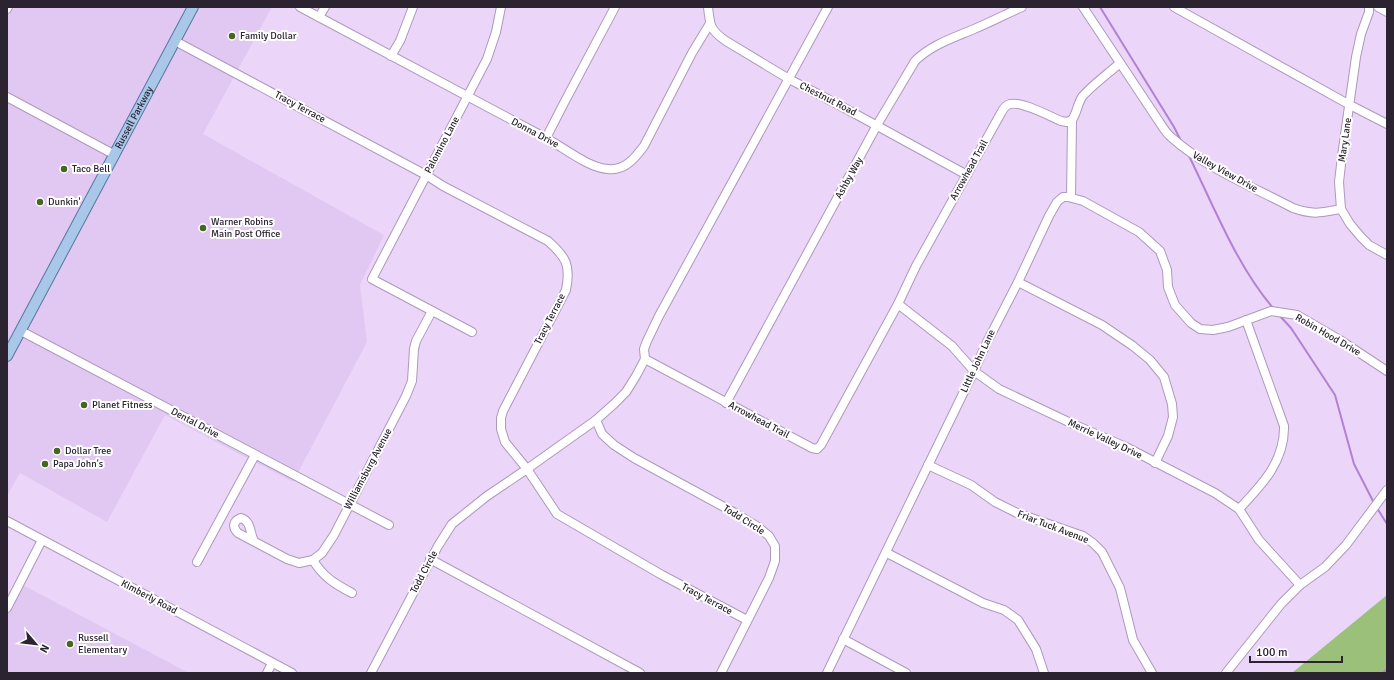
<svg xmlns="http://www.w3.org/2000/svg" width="1394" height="680" font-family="Signika,sans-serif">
  <rect width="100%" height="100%" fill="#ebd6fa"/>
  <g fill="#e1c8f3">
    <polygon points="7,7 272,7 203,134 384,235 360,285 367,342 293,482 165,415 107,522 20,473 7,496"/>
    <polygon points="23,585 189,673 7,673 7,614"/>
  </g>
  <polygon fill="#9ac079" points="1387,595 1387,673 1292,673"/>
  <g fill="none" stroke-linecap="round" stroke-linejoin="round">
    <g stroke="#b281d2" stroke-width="2">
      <polyline points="1100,7 1174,127 1181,141"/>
      <path d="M1188 154C1213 204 1237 267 1274 309"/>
      <polyline points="1279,315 1291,328 1335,395 1354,464 1373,501"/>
      <polyline points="1377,508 1387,524"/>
      <polyline points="1383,673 1387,669"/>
    </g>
    <defs>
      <g id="minor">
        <path d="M300 7C381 50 462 94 544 137 562 146 588 168 608 169 625 171 635 158 644 146L692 53 709 25"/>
        <path d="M708 7C710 26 710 30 726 41L789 79 839 105 967 175"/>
        <path d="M1083 7 1158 120C1162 126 1166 133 1171 137 1204 167 1253 187 1293 208 1313 215 1320 213 1341 209"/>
        <polyline points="1174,7 1350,105 1387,124"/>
        <polyline points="1369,7 1369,12 1361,34 1356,57 1342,156 1339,182 1341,209 1350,224 1361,237 1369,245 1387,255"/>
        <polyline points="1378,7 1387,12"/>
        <polyline points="7,9 8,7"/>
        <polyline points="319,17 325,7"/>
        <path d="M175 41 426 175 443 186 548 241C566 257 571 265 566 290L503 411 501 418V429L505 442 527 469 557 514 662 575 747 620"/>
        <polyline points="391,56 400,41 413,7"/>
        <polyline points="7,97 115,155"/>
        <polyline points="546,138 564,103 615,7"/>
        <path d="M1071 197 1072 120C1077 113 1077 105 1082 97 1091 86 1109 73 1120 63"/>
        <polyline points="1018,282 1102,325 1133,346 1150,360 1164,377 1172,404 1173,417 1168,436 1155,463"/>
        <polyline points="898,304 952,346 974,371 999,389 1075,425 1126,447 1215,493 1239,509 1259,540 1300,585"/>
        <polyline points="21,331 389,525"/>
        <polyline points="472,332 372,279 487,59 496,32 501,7"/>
        <path d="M645 359 812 448 817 449 821 445 898 304 916 266 1001 113C1003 109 1006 105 1010 104 1022 101 1049 116 1061 121L1067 122 1072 120"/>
        <path d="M726 403 877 125 915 61C931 45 953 38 974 29 991 22 1006 14 1022 7"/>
        <polyline points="596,420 602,434 614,445 634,458 735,513 758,527 769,536 775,546 775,561 769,578 721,673"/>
        <polyline points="928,465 971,485 995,502 1017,513 1083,536 1093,543 1102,552 1120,588 1133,640 1152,673"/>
        <path d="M1239 509C1262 485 1285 461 1284 426L1246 320"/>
        <polyline points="7,521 292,673"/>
        <path d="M254 541C249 532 252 522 241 518 233 521 232 527 238 533L287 559 299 563 313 560 322 553 334 535 406 396 412 381 414 349 416 341 432 311"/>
        <polyline points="887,553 983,603 1004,610 1018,620 1036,649 1044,673"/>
        <polyline points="430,559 640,673"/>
        <path d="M313 560C323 577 335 584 352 593"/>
        <polyline points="197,562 255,455"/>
        <polyline points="7,608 42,540"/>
        <polyline points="843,639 906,673"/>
        <polyline points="267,673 272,663"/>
        <polyline points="371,673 438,546 452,524 487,496 527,469 596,420 614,404 626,392 636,376 645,359 644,349 647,341 659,316 828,7"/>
        <polyline points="827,673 974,371 987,342 1018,282 1049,216 1057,202 1063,197 1068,197 1083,201 1139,232 1160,251 1167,270 1168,287 1175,305 1191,323 1200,329 1213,330 1228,327 1271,311 1297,315 1340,340 1387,371"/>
        <polyline points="1226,673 1281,604 1300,585 1325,567 1346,545 1387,490"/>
      </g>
      <g id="major">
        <path id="s1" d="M7 356 193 7"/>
      </g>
    </defs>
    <use href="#minor" stroke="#ad99bb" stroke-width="10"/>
    <use href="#major" stroke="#57769e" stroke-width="12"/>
    <use href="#minor" stroke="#fff" stroke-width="8"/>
    <use href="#major" stroke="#a8c7e9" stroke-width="10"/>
  </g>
  <g fill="#45671f" stroke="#fff" stroke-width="1.5">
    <circle cx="232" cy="36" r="4"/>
    <circle cx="64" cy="169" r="4"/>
    <circle cx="40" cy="202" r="4"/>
    <circle cx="203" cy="228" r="4"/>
    <circle cx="84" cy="405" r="4"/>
    <circle cx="57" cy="451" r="4"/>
    <circle cx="45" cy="464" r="4"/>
    <circle cx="70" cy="644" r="4"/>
  </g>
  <g text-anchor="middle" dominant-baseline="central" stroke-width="4" stroke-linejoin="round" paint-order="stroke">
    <g font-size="10" fill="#2b2330" stroke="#fff" text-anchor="start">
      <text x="240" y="36">Family Dollar</text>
      <text x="72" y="169">Taco Bell</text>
      <text x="48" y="202">Dunkin'</text>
      <text x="211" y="222">Warner Robins<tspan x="211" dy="12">Main Post Office</tspan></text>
      <text x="92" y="405">Planet Fitness</text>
      <text x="65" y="451">Dollar Tree</text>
      <text x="53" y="464">Papa John's</text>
      <text x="78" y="638">Russell<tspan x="78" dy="12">Elementary</tspan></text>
    </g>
    <g font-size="10" fill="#2b2330" stroke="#fff">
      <text transform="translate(828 99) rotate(27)">Chestnut Road</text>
      <text transform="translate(300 107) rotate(28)">Tracy Terrace</text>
      <text stroke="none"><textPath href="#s1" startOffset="270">Russell Parkway</textPath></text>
      <text transform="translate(535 133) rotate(28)">Donna Drive</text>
      <text transform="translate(1345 140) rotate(-82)">Mary Lane</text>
      <text transform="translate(442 145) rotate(-62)">Palomino Lane</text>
      <text transform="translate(969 170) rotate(-61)">Arrowhead Trail</text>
      <text transform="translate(1225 172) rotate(29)">Valley View Drive</text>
      <text transform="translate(849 178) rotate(-61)">Ashby Way</text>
      <text transform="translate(550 319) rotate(-63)">Tracy Terrace</text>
      <text transform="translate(1328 335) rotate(30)">Robin Hood Drive</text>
      <text transform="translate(978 361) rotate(-65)">Little John Lane</text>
      <text transform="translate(759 420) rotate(28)">Arrowhead Trail</text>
      <text transform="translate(195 423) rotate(28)">Dental Drive</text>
      <text transform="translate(1105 439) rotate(25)">Merrie Valley Drive</text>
      <text transform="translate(368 469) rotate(-62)">Williamsburg Avenue</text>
      <text transform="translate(744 520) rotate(32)">Todd Circle</text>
      <text transform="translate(1053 527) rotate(21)">Friar Tuck Avenue</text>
      <text transform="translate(424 572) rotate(-62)">Todd Circle</text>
      <text transform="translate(149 597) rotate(28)">Kimberly Road</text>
      <text transform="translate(707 599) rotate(28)">Tracy Terrace</text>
    </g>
  </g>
  <rect width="1394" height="680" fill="none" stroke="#2b2330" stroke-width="16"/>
  <g transform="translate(36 644) rotate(118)" stroke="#ffffff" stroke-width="3" paint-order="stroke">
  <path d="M0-3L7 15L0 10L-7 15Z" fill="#2b2330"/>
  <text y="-6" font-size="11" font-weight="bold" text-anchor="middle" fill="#2b2330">N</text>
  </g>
  <path d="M1250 656v6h92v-6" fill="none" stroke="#2b2330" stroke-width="2"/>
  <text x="1256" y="656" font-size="12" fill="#2b2330" stroke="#ffffff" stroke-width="3" paint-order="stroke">100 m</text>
</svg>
